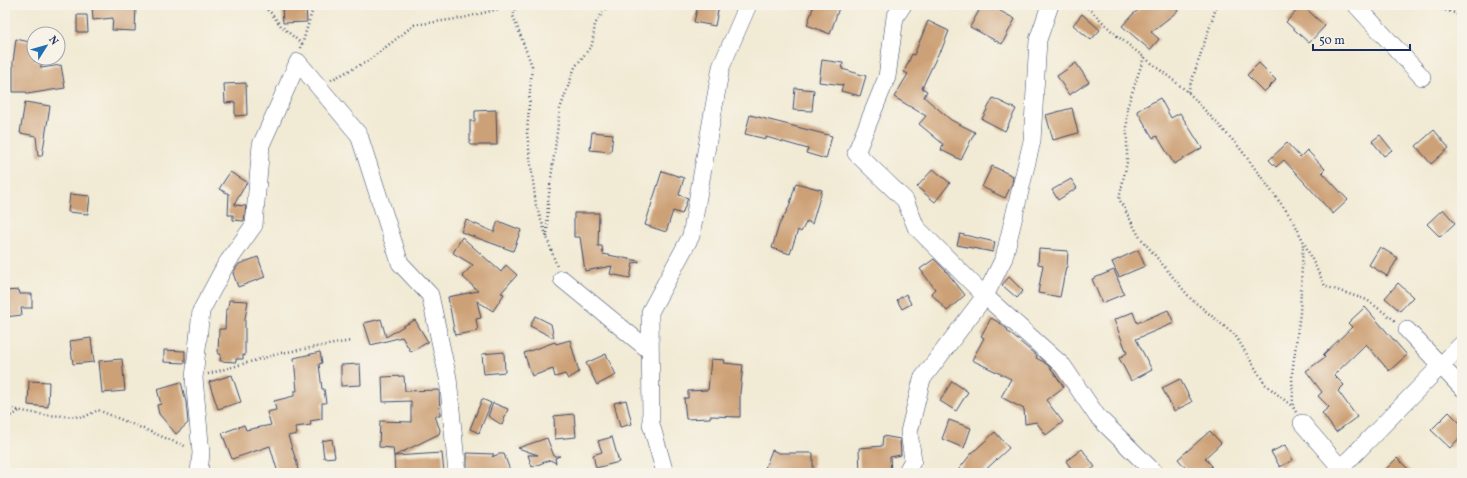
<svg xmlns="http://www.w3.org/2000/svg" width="1467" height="478" viewBox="0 0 1467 478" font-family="Vollkorn,serif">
<rect width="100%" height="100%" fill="#f7f3e8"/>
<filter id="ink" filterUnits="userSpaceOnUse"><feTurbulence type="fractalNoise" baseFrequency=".025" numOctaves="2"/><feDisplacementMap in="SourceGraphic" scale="8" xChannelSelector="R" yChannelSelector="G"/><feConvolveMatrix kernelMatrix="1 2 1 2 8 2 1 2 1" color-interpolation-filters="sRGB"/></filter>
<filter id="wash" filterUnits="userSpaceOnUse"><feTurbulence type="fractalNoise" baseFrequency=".012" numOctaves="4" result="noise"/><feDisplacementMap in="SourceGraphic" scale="16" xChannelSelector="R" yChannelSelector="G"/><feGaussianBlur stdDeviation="0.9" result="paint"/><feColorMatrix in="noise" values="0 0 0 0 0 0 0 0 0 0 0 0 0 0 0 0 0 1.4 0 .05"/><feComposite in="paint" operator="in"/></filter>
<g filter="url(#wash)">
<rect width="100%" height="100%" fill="#f1ead4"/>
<g id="blocks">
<path fill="#cda177" d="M92,5L136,6L135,31L112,30L113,18L93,20Z
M282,5H306L307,22L283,23Z
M698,5H719L715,26L694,22Z
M814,5H840L830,34L807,25Z
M982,5H989L1015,19L1002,44L970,27Z
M1145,5H1173L1178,11L1151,32L1159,39L1150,50L1122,26L1133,14Z
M1302,5L1325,26L1309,43L1286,22Z
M1082,14L1100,30L1091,40L1073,25Z
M77,15H87L88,32H77Z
M928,21L949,31L941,51L940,50L922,88L927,91L924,97L951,120L975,132L961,160L941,150L943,144L919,124L926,116L894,97L908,74L904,72L912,54L914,55Z
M16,39L34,43V61H41V68L61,65L65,88L27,94V92H13V62Z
M822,60L843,63L842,69L866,76L860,96L841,91L843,85L819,82Z
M1076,63L1089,82L1069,95L1057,76Z
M1259,63L1276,80L1264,92L1247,75Z
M246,83L247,115L235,116V102L225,103L224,84Z
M795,88L814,90L812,111L793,110Z
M993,98L1016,109L1005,131L982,119Z
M1160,98L1171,118L1180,113L1202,148L1174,164L1157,136L1153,138L1137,111Z
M25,102L50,106L42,156H38L36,136L20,133Z
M1072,108L1078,133L1053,140L1046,115Z
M496,110L497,145H470V121H475V111Z
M750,115L832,136L826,159L806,153L808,149L766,137V139L745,134Z
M1434,130L1449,148L1431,164L1416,146Z
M592,132L613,134L611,152L590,150Z
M1380,135L1392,150L1384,156L1372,141Z
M1287,143L1300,157L1307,150L1325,169L1322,172L1348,200L1333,214L1284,160L1276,167L1269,160Z
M992,166L1013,176L1012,184L1005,198L982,187Z
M933,169L950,183L935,202L917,187Z
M662,171L684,178L679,195L688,198L682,214L673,211L666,232L645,225Z
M230,172L247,182L234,205L246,206L244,221L233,220V215H228L229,194L219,189Z
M1071,179L1077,188L1058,200L1052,190Z
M796,183L822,190L812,224L807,221L801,232L798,230L790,254L772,248L779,225L789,207Z
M70,194L90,196L88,214L68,212Z
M1443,209L1455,223L1440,237L1427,224Z
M574,213H599L598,246H602L603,254L639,261V262L633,263L630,278L610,274L612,266L585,271L580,237H574Z
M466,220L494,232L498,221L521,230L513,251L461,232Z
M960,234L995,242L993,252L957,245Z
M462,237L501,272L506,265L517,275L501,293L504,294L493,311L477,301L481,318L476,319L478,331L455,335L448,297L478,291L462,276L473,265L453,253Z
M1380,247L1398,258L1387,276L1369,265Z
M1039,249L1068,251L1067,267H1066L1060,297L1038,293L1043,265L1038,264Z
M1138,250L1145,266L1119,277L1112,262Z
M258,257L265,277L238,287L233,273L234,271L239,264Z
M934,259L946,271L965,295L947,311L931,293L935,289L920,269Z
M1114,270L1124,294L1102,303L1092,279Z
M1009,277L1023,291L1017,298L1002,285Z
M1398,283L1413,297L1400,311L1385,298Z
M19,290L20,294H32V308H21L22,315L5,317V291Z
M906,294L911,304L902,309L897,300Z
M229,300L248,301L245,319V356L243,355V359H236V362L220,361L221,354H218L219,329H225L226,309H228Z
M1365,307L1407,355L1389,371L1366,344L1334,375L1344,385L1338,391L1357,417L1336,432L1322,413L1329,407L1318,396L1322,392L1306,371L1325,357L1323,355L1352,327L1348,323Z
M1168,310L1174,323L1136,339L1152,370L1131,381L1119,358L1127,353L1114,320L1133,312L1137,323Z
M535,316L551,324L554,338L530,326Z
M991,318L1000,323L1008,330L1007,331L1037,356L1036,358L1042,361L1049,366L1064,387L1046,400L1063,422L1046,435L1036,422L1025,424L1024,409L1001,397L1011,379L972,360L984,338L981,336Z
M381,319L386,337L407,324L415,320L428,342L411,352L402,337L371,345L364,323Z
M91,338L94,362L73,364L70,341Z
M570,340L579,372L568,379L565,374L555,377L553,369L532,376L524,353L555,342L556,344Z
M164,350L185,351V363L164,362Z
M320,352L322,363L319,364L322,389H324L326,403H322V419L310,421L311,425L295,427L297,434L288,436L297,463L298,473H278L270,446L232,459L222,433L244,425L246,430L271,425L267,412L276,410L274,401L294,396V391H297L294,358Z
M504,352L505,372L484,374L482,354Z
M606,354L616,375L597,385L586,363Z
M122,359L125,391L102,393L99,361Z
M711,359L725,360L724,363L743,365L740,393V417L710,416V418L686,419L684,398H688V391L708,390Z
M360,364L361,385L341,386V365Z
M232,375L241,402L218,409L209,382Z
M404,376L405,391L439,390L440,416H435L440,430L439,434L394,456L393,448L379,447L380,421L411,422V401L383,402L382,377Z
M1180,379L1192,402L1174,411L1162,388Z
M29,381L49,382L48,407L28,405Z
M952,381L968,392L956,411L940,401Z
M181,382L186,402L188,423L176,434L159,414L157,405L161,404L157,389Z
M482,399L491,403L479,433L470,429Z
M626,400L632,424L620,427L614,403Z
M493,403L508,409L502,425L488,416Z
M1449,412L1462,425V435L1450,448L1431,430Z
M574,414L576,437L555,439L554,416Z
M949,420L971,428L964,448L942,439Z
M1210,431L1221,443L1205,458L1212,466L1204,473H1190L1178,459Z
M995,432L1009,448L982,473H956L971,454Z
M883,436L900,439L901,455L890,457L891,473H860L859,448L882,446Z
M612,437L619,462L596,468L593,455L602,452L598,441Z
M547,438L554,456H560L555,458L556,463L550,460L532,467L528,455H538L518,448Z
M332,439L335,457L324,458L322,441Z
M1285,445L1293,460L1280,467L1271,452Z
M1082,449L1095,467L1086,473H1074L1066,461Z
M772,450L779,453H813V473H763Z
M442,453L444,473H395L394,456Z
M467,453L494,454L492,457L499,454H504L511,473H467Z
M1397,458L1412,473H1382Z"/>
</g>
</g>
<g filter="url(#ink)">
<use href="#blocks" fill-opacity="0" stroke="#3b4b70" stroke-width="1"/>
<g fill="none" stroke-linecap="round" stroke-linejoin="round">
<defs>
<path id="minor" d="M903,5L895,17L887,77L856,153L905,200L916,227L985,296L1063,366L1097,416L1155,473
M1356,5L1422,77
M562,279L650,351
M1407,330L1462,388
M1302,423L1345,473
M199,473L201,453L194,378L201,311L225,266L254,225L261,145L298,62L359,135L400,263L430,295L448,378L457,473
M665,473L651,424L650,312L691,236L721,67L748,5
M906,473L913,460L909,432L922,379L985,296L1004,258L1032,141L1038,40L1050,5
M1336,473L1462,344"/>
</defs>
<use href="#minor" stroke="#3b4b70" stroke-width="18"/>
<path stroke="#3b4b70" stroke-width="2.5" stroke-dasharray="1 3" stroke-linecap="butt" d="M261,5L271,13L281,26L302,44
M516,5L513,16L532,66L527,133L536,205L557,267
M1085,5L1116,35L1188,92L1239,147L1293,220L1325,286L1367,300L1397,322
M1426,5L1455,13L1462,19
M301,48L314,5
M1144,57L1127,108V162L1119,199L1139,236L1191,299L1235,335L1265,384L1293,407
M331,80L368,61L414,25L463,18L514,5
M1188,92L1217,5
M547,237L548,202L560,109L575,67L592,45L595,24L608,5
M208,374L281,353L351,341
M5,408L45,415L84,417L98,410L187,447
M1296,412L1293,407L1292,374L1300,313L1303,242
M5,421L19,411"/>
<use href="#minor" stroke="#fff" stroke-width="17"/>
</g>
</g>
<rect width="1467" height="478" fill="none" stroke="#f7f3e8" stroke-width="20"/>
<g transform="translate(46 46) rotate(53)"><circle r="19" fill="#f7f3e8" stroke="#9fa5b1"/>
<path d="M0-3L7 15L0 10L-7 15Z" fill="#1f6fb2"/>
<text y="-6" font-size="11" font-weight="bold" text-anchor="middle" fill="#1b2f5e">N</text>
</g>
<path d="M1313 44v6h97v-6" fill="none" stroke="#1b2f5e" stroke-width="2"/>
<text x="1319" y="44" font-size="12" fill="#1b2f5e" stroke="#f7f3e8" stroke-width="3" paint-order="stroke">50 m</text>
</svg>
